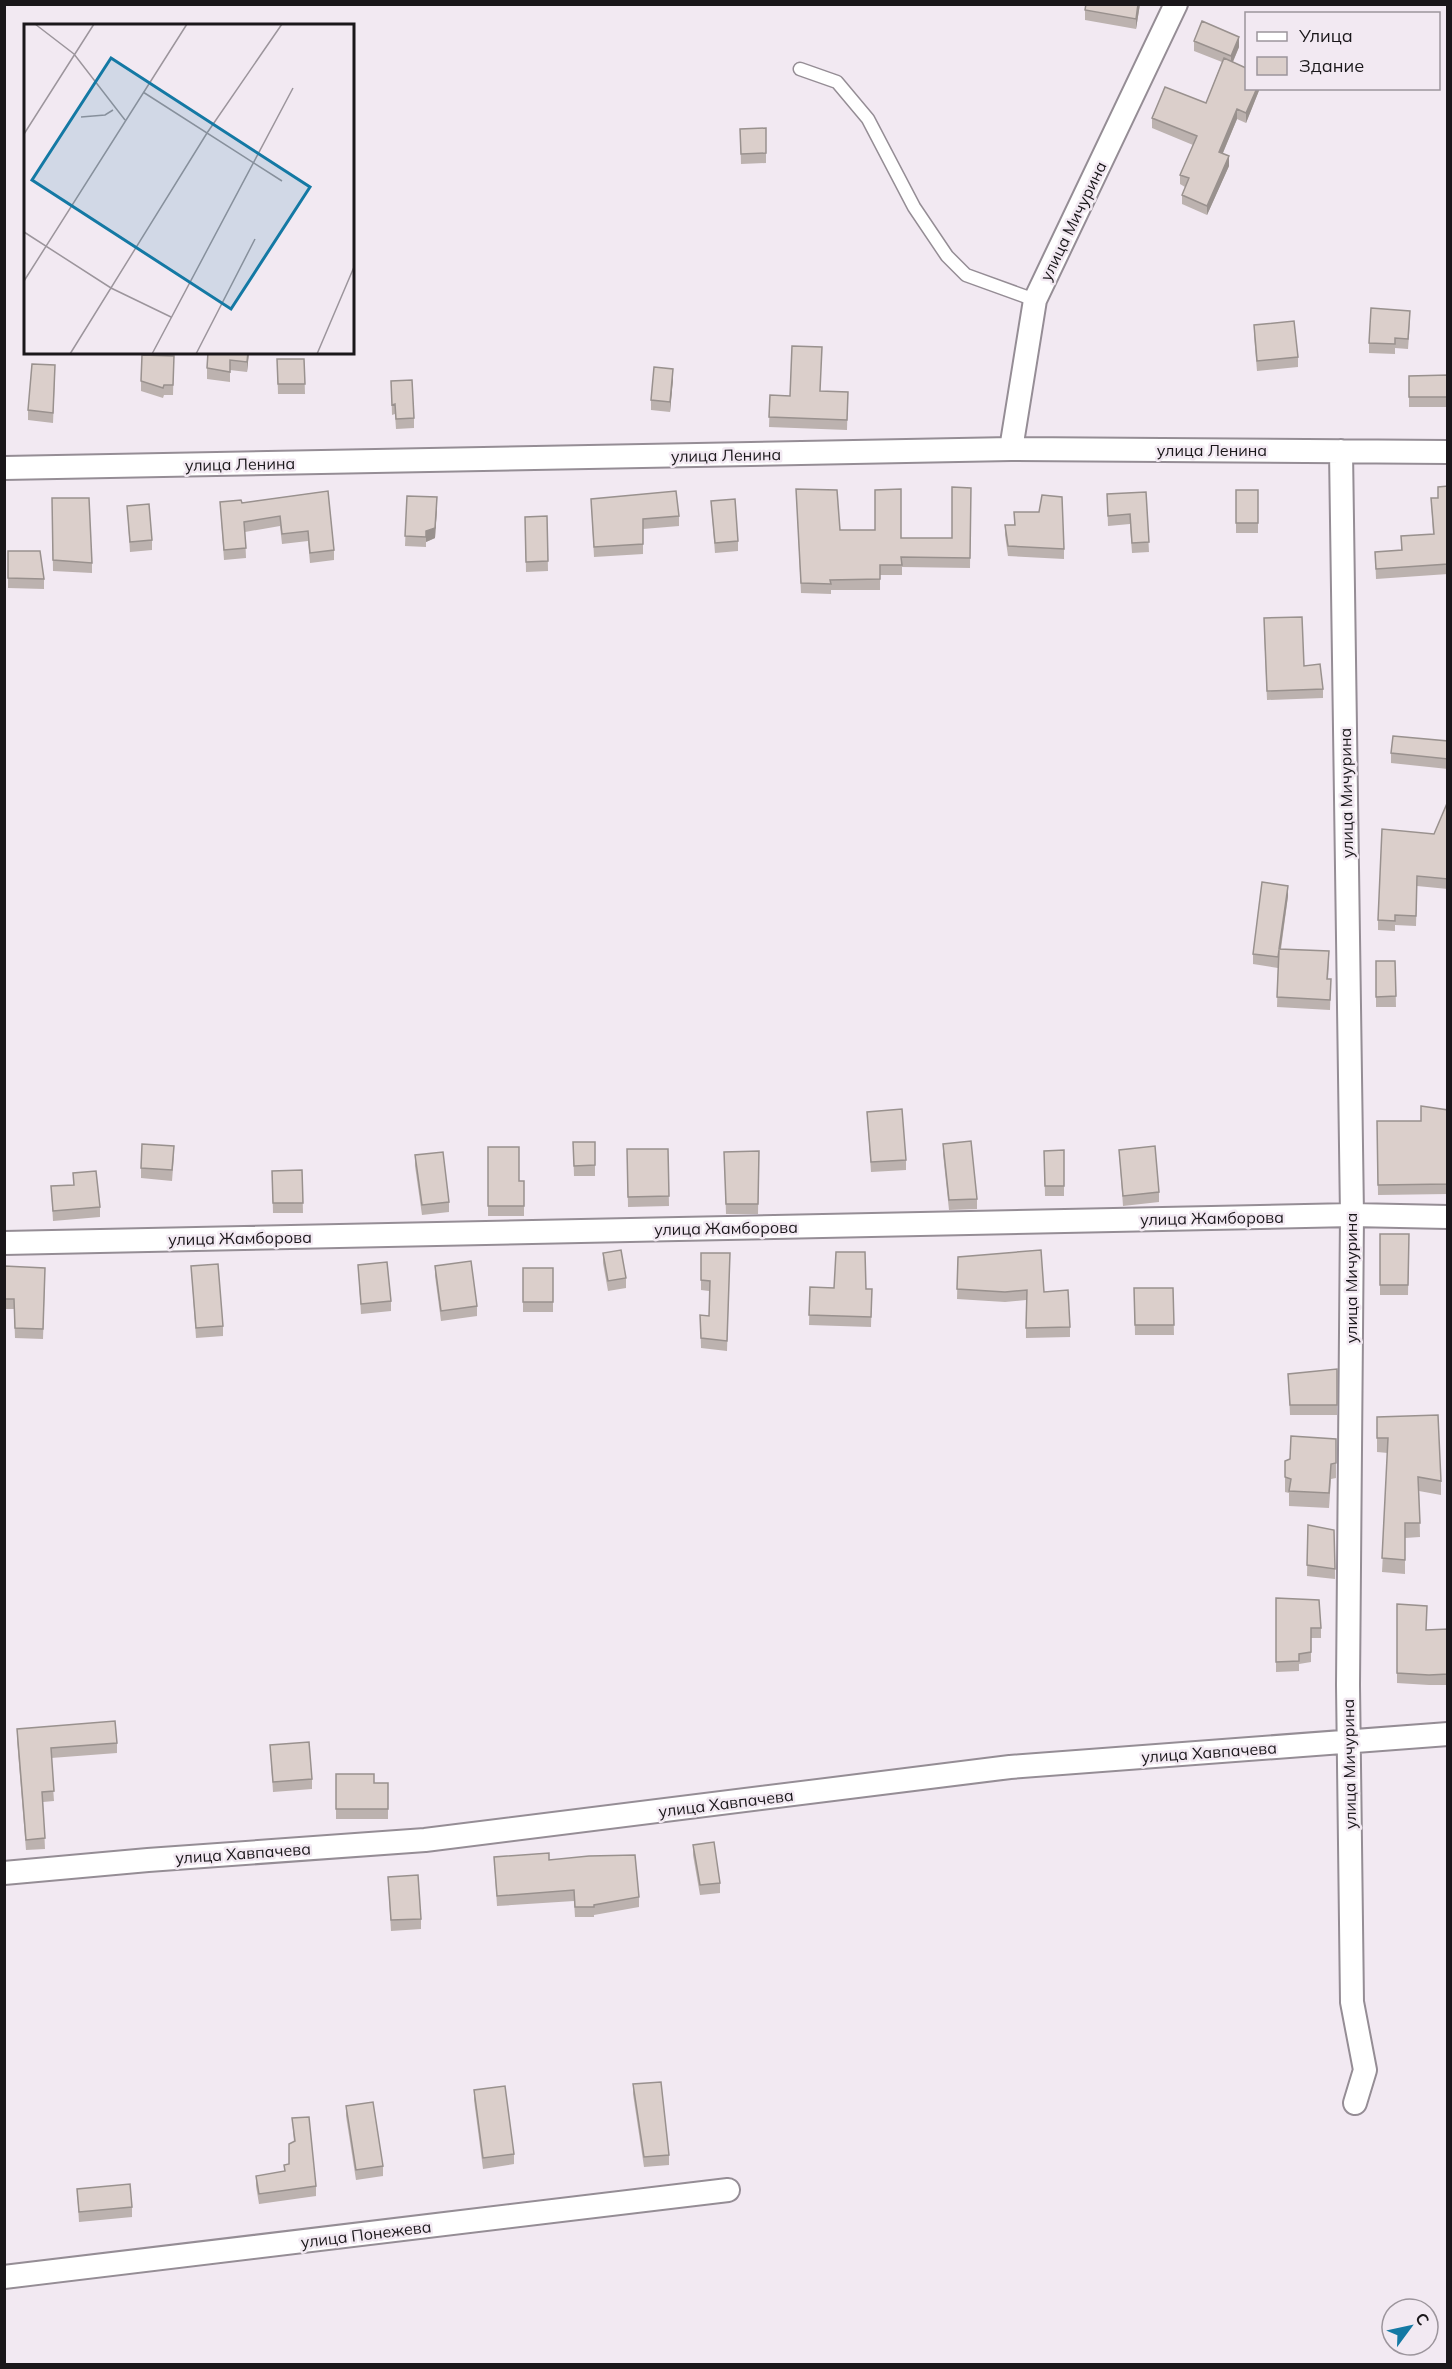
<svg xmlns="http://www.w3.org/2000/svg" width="1452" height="2369" viewBox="0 0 1452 2369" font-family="Mulish,sans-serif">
<rect width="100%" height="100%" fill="#f2e9f2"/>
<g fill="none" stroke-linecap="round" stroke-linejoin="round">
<defs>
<path id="service" d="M800,69L837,82L868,119L914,207L947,256L966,275L1035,300"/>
<path id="minor" d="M1011,449L1035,300L1176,4
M1341,451L1352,1215L1348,1685L1352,2002L1365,2070L1355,2103
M4,468L1011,449L1448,452
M4,1243L1352,1215L1448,1217
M4,1873L148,1860L425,1840L1010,1767L1448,1734
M4,2277L728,2190"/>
</defs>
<use href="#service" stroke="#958d95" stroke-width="15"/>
<use href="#minor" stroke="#958d95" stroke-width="26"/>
<use href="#service" stroke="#fff" stroke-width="12"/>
<use href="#minor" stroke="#fff" stroke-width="22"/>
</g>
<path fill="#bcb2af" d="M1140,4L1136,29L1085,20V10Z
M1194,41L1239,47L1233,62L1246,88H1260L1246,123L1237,119L1223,153L1229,166L1207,215L1182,204V195L1185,187L1180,184V175L1193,145L1152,128V118L1206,103L1222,62L1194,51Z
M766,128V163L741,164L740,129Z
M1410,321L1408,349L1395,348V354L1369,353V343Z
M1254,325L1298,357V367L1257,371L1254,335Z
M249,352L247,372L230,370V382L207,379V368Z
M174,356L173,395H164L163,398L141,391V381Z
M277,359H304L305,394H278Z
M55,375L53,423L28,420V410Z
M1448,375V407H1409V376Z
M673,379L670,412L651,410V400Z
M391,381L414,418V428L396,429L395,414L392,415Z
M820,391L848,392L847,430L769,427L770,395L790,396Z
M1448,486V574L1376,579L1375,552L1401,550V536L1433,534L1431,498H1438V487Z
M971,488L970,568L902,567V575H880V590H831V594L801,593L796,489L840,530L901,538H952Z
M1236,490H1258V533H1236Z
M328,491L334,550V560L310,563L308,541L282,544L280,526L245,532L246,558L224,560L220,502L242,503Z
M1146,492L1149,552L1132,553L1130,524L1108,526L1107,494Z
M407,496L437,507L435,538L426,542V547L405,546Z
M52,498L92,563V573L53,571Z
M591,499L679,516V526L643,529V554L594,557Z
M711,501L738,541V551L715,553Z
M127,506L152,540V550L130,552Z
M1014,512L1064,549V559L1008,556L1005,535V525H1014Z
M547,516L548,571L526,572L525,517Z
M8,551L44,579V589L8,588Z
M1264,628L1304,666L1323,689V698L1267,700Z
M1448,741V769L1391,763V753Z
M1448,801V889L1417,886L1416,926L1395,925V931L1378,930V920L1434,834Z
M1288,896L1281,949L1329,961L1328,979H1331L1330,1010L1277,1007L1278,968L1253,964V954Z
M1376,961H1395L1396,1007H1376Z
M1448,1110V1194L1378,1195L1377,1121H1421Z
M867,1112L906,1160V1170L871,1172Z
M573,1142H595V1176H574Z
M943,1144L977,1199V1209L949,1210L943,1154Z
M488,1147L519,1181H524V1216H488Z
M627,1149H668L669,1206L628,1207Z
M1064,1150V1196H1045L1044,1151Z
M1119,1150L1159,1192V1202L1123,1206Z
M759,1151L758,1214H726L724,1152Z
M415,1155L449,1202V1212L422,1215L415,1166Z
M174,1156L172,1181L141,1178V1168Z
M302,1170L303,1213H273L272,1171Z
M73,1173L100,1207V1217L53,1221L51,1186L74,1185Z
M1380,1234H1409L1408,1295H1380Z
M603,1253L626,1278V1288L608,1291L603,1263Z
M701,1253H730L727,1351L701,1348L700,1315L709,1316V1291L701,1290Z
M958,1257L1044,1292L1070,1327V1337L1026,1338V1300L1005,1302L957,1299Z
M358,1265L391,1301V1311L361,1314Z
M4,1266L45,1278L43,1339L15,1338L14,1309H4Z
M191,1266L223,1326V1336L196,1338Z
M435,1266L477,1306V1316L441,1321L435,1276Z
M523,1268H553V1312H523Z
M810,1287L872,1289L871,1327L809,1325Z
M1134,1288H1173L1174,1335H1135Z
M1337,1369V1415H1290L1288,1374Z
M1377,1417L1441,1481V1495L1419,1491L1420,1537L1405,1538V1574L1382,1572L1388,1453L1377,1452Z
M1336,1439V1478L1331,1479L1329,1508L1289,1506V1493L1285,1492V1461Z
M1308,1525L1335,1569V1579L1307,1576Z
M1276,1598L1321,1628V1638H1311V1662L1299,1664V1671L1276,1672Z
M1397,1604L1426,1630L1448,1629V1685H1429L1397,1683Z
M17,1729L117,1743V1753L51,1758L54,1801L43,1802L45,1849L26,1850L17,1740Z
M270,1745L312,1779V1789L273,1792Z
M336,1774L374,1783H388V1819H336Z
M693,1845L720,1883V1893L700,1895L693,1855Z
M494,1857L549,1860L639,1897V1907L594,1915V1917H575L574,1901L497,1906Z
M388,1877L421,1919V1929L391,1931Z
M633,2084L669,2155V2165L644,2167L633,2094Z
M474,2090L514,2154V2164L483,2169L474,2100Z
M346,2106L383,2166V2176L356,2180L346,2116Z
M292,2118L316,2186V2196L259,2204L256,2186V2176L285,2171L289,2164L294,2142Z
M77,2189L132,2207V2217L79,2222Z"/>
<path fill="#99918e" d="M1138,4H1140L1136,29V19Z
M1239,37V47L1231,66V56Z
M1257,88H1260L1246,123V113Z
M1237,109V119L1219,162V152Z
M1229,156V166L1207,215V206Z
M248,352H249L247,372V362Z
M673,369V379L670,412V402Z
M437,507L435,538L426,542V531Z
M1288,886V896L1279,959V949Z"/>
<path fill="#dbcfcb" stroke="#99918e" stroke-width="1.5" d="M1086,4H1138L1136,19L1085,10Z
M1202,21L1239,37L1231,56L1194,41Z
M1224,58L1246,68V88H1257L1246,113L1237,109L1219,152L1229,156L1207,206L1182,195L1189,178L1180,175L1197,136L1152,118L1165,87L1206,103Z
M766,128V153L741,154L740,129Z
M1371,308L1410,311L1408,339L1395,338V344L1369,343Z
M1294,321L1298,357L1257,361L1254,325Z
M792,346L822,347L820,391L848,392L847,420L769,417L770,395L790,396Z
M208,352H248L247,362L230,360V372L207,368Z
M142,355L174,356L173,385H164L163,388L141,381Z
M277,359H304L305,384H278Z
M32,364L55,365L53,413L28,410Z
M654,367L673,369L670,402L651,400Z
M1448,375V397H1409V376Z
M412,380L414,418L396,419L395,404L392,405L391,381Z
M1448,486V564L1376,569L1375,552L1402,550L1401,536L1434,534L1431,498H1438V487Z
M952,487L971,488L970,558L901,557L902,565H880V579L830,580L831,584L801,583L796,489L837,490L840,530H875V490L901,489V538H952Z
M1236,490H1258V523H1236Z
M328,491L334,550L310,553L308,531L282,534L280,516L244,522L246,548L224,550L220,502L241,500L242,503Z
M676,491L679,516L643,519V544L594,547L591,499Z
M1146,492L1149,542L1132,543L1130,514L1108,516L1107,494Z
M1042,495L1062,497L1064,549L1008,546L1005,525H1015L1014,512H1039Z
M407,496L437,497L435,528L426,531V537L405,536Z
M52,498H89L92,563L53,560Z
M735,499L738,541L715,543L711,501Z
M149,504L152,540L130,542L127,506Z
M547,516L548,561L526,562L525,517Z
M8,551H40L44,579L8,578Z
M1302,617L1304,666L1320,664L1323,689L1267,691L1264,618Z
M1393,736L1448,741V759L1391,753Z
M1448,801V879L1417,876L1416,916L1395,915V921L1378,920L1382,829L1434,834Z
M1262,882L1288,886L1279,949L1329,951L1327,979H1331L1330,1000L1277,997L1279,950L1278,957L1253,954Z
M1376,961H1395L1396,996L1376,997Z
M1421,1106L1448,1110V1184L1378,1185L1377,1121H1421Z
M902,1109L906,1160L871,1162L867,1112Z
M971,1141L977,1199L949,1200L943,1144Z
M573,1142H595V1165L574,1166Z
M142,1144L174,1146L172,1170L141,1168Z
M1155,1146L1159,1192L1123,1196L1119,1150Z
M488,1147H519V1181H524V1206H488Z
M627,1149H668L669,1196L628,1197Z
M1064,1150V1186H1045L1044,1151Z
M759,1151L758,1204H726L724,1152Z
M443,1152L449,1202L422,1205L415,1155Z
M302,1170L303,1203H273L272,1171Z
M96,1171L100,1207L53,1211L51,1186L74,1185L73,1173Z
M1380,1234H1409L1408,1285H1380Z
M621,1250L626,1278L608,1281L603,1253Z
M1041,1250L1044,1292L1068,1290L1070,1327L1026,1328L1027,1290L1005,1292L957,1289L958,1257Z
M836,1252H865L866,1289H872L871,1317L809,1315L810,1287L834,1288Z
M701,1253H730L727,1341L701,1338L700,1315L709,1316L710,1281L701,1280Z
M471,1261L477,1306L441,1311L435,1266Z
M387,1262L391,1301L361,1304L358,1265Z
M218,1264L223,1326L196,1328L191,1266Z
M4,1266L45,1268L43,1329L15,1328L14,1299H4Z
M523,1268H553V1302H523Z
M1134,1288H1173L1174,1325H1135Z
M1337,1369V1405H1290L1288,1374Z
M1438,1415L1441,1481L1418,1477L1420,1523H1405V1560L1382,1558L1388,1438H1377V1417Z
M1291,1436L1336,1439V1463L1331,1464L1329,1493L1289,1491L1291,1479L1285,1477V1461L1290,1459Z
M1308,1525L1334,1530L1335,1569L1307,1565Z
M1276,1598L1319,1600L1321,1628H1311V1652L1299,1654V1661L1276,1662Z
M1397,1604L1427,1606L1426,1630L1448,1629V1674L1429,1675L1397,1673Z
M115,1721L117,1743L51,1748L54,1791L42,1792L45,1838L26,1840L17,1729Z
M309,1742L312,1779L273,1782L270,1745Z
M336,1774H374V1783H388V1809H336Z
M714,1842L720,1883L700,1885L693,1845Z
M549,1853V1860L589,1856L635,1855L639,1897L594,1905V1907H575L574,1890L497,1896L494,1857Z
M418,1875L421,1919L391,1920L388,1877Z
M661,2082L669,2155L644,2157L633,2084Z
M505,2086L514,2154L483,2158L474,2090Z
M373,2102L383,2166L356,2170L346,2106Z
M309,2117L316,2186L259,2194L256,2176L285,2171L284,2165L289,2164V2144L295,2141L292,2118Z
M130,2184L132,2207L79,2212L77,2189Z"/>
<g text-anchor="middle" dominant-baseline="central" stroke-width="5" stroke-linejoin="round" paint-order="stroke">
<g font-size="16" fill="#1a171a" stroke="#f2e9f2">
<text transform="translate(1073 221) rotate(-64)">улица Мичурина</text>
<text x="1212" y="450">улица Ленина</text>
<text transform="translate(726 455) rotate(-1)">улица Ленина</text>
<text transform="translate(240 464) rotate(-1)">улица Ленина</text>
<text transform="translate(1346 793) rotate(-91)">улица Мичурина</text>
<text transform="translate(1212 1218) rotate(-1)">улица Жамборова</text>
<text transform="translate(726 1228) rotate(-1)">улица Жамборова</text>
<text transform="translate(240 1238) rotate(-1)">улица Жамборова</text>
<text transform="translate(1351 1278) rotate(-90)">улица Мичурина</text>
<text transform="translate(1209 1752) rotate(-4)">улица Хавпачева</text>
<text transform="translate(1349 1764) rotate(-91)">улица Мичурина</text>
<text transform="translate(726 1803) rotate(-7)">улица Хавпачева</text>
<text transform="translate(243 1853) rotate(-4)">улица Хавпачева</text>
<text transform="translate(366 2234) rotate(-7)">улица Понежева</text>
</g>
</g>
<g transform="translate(24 24)">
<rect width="330" height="330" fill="#f2e9f2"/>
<path fill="none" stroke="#9c959c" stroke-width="1.5" d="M11,0L50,30L101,96M119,68L258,157M57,93L81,91L89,86M0,110L70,0M0,208L87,264L147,293M0,257L163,0M46,330L183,109L258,0M128,330L269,64M172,330L231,215M293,330L330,243"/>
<path fill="#1479a4" fill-opacity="0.15" stroke="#1479a4" stroke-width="3" d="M87,34L286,163L207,285L8,156Z"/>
<rect width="330" height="330" fill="none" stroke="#1a171a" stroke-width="3"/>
</g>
<rect width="1452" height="2369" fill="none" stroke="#1a171a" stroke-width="12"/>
<rect x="1245" y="12" width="195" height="78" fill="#f2e9f2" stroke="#9c959c" stroke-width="1.5"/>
<rect x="1257" y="32" width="30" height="9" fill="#ffffff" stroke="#9c959c" stroke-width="1.5"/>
<text x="1299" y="42" font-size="18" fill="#1a171a">Улица</text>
<rect x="1257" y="57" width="30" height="18" fill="#dbcfcb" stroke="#9c959c" stroke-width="1.5"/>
<text x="1299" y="72" font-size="18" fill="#1a171a">Здание</text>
<g transform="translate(1410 2327) rotate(57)"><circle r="28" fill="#f2e9f2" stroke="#9c959c" stroke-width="1.5"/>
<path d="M0-4.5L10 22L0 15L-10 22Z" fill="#1479a4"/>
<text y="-9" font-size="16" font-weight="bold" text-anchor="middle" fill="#1a171a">С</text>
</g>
</svg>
